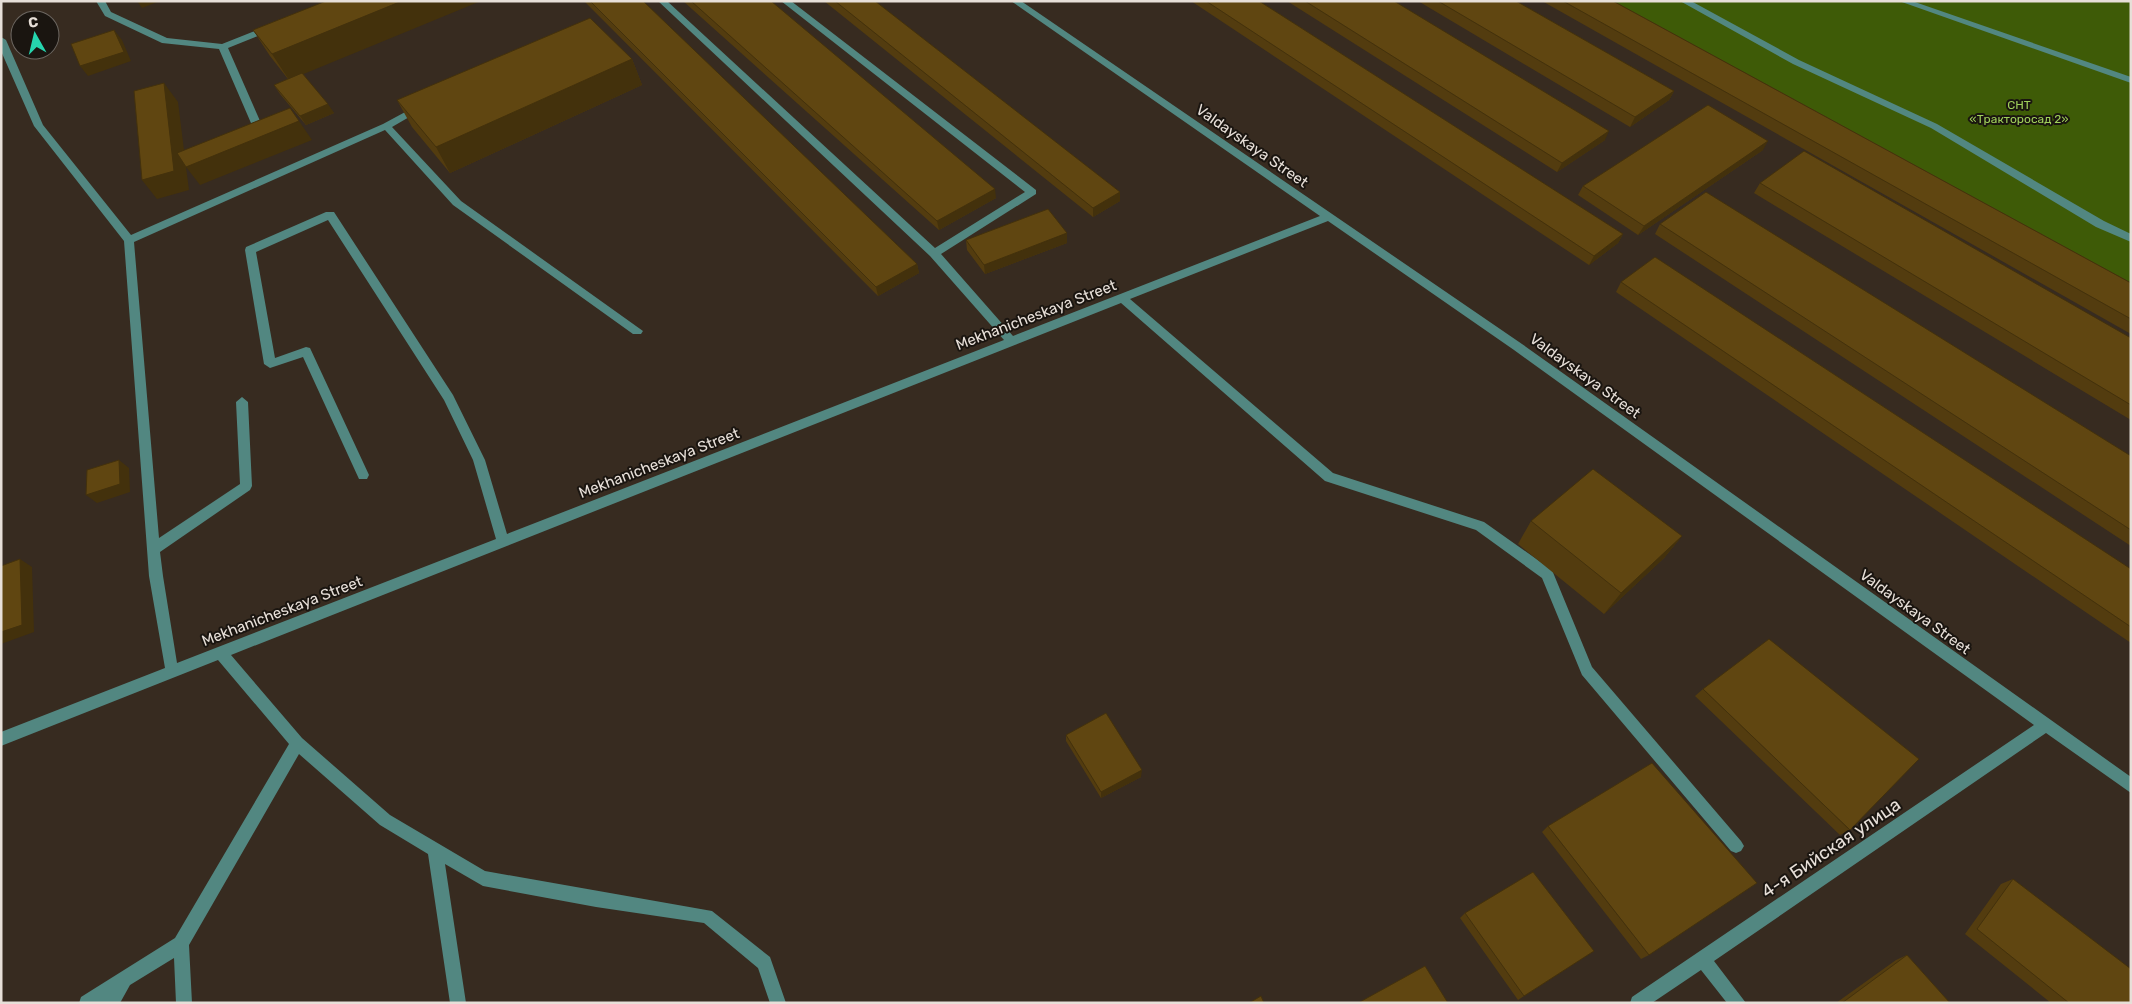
<svg xmlns="http://www.w3.org/2000/svg" width="2132" height="1004" viewBox="0 0 2132 1004" font-family="Rubik,sans-serif">
<rect width="100%" height="100%" fill="#372b20"/>
<path fill="#3e5b07" d="M1591,1H2131V299Z"/>
<g fill="none" stroke-linecap="round" stroke-linejoin="round">
<path fill="#528781" fill-rule="evenodd" d="M96,1H105L111,12L167,38L222,44L267,26H273V30L228,48L264,130L262,132H256L254,130L219,49L162,43L105,16Z
M658,1H667L935,248L1025,192L781,1H791L1036,190V194L941,254L1013,336L1320,216L1011,1H1021L1522,344L2131,777V793L2046,733L1714,961L1746,1003H1727L1701,970L1652,1003H1630L1632,997L2034,725L1514,350L1328,221L1130,299L1333,473L1484,522L1552,570L1592,667L1741,841L1744,846L1741,851L1736,853L1731,851L1582,675L1542,578L1476,530L1325,481L1121,303L231,655L302,738L390,815L485,871L712,911L770,957L786,1003H770L758,968L704,923L596,907L483,886L445,864L466,1003H450L428,854L380,825L299,754L189,945L192,1003H176L174,958L130,985L120,1003H79L81,997L175,938L289,744L218,660L1,746V732L165,668L149,576L124,241L34,126L1,51V37L6,40L43,125L131,235L383,124L420,104L425,107L423,109L392,127L461,201L643,331L641,334H633L453,205L385,130L134,242L159,538L240,484L236,402L242,397L248,402L252,486L250,490L160,552L163,576L177,663L496,539L473,460L444,400L328,220L256,252L275,358L306,347L310,348L369,475L367,479H359L303,357L270,368L264,364L245,250L246,247L326,212H334L453,395L485,460L507,534L1004,340L930,256Z
M1680,1H1691L1799,60L1937,124L2104,221L2131,234V242L2096,227L1931,128L1793,64Z
M1899,1H1912L2131,77V83Z"/>
</g>
<path fill="#533c0f" d="M584,1H643L917,264L919,273L878,296Z
M683,1H771L996,198L939,230Z
M824,1H875L1120,192V201L1093,217Z
M1191,1H1259L1623,234L1618,243L1589,265Z
M1287,1H1394L1605,140L1557,172Z
M1418,1H1516L1674,91L1669,100L1630,127Z
M1542,1H1613L2131,283V334Z
M253,30L303,74L334,113L306,125L280,94L274,85L288,79L270,56Z
M632,59L642,85L450,173L412,127L397,100Z
M1763,150L1638,235L1578,195L1583,186Z
M1760,183L2131,338V420L1754,193Z
M1660,224L2131,456V546L1655,234Z
M966,240L1067,243L985,274L967,250Z
M1621,282L2131,569V643L1616,292Z
M1531,521L1682,536L1664,558L1604,614L1518,544Z
M1703,689L1850,830L1840,835L1695,696Z
M1066,735L1141,777L1101,798L1066,741Z
M1548,826L1649,955L1641,959L1542,832Z
M2013,879L2131,1003H2051L1965,934L2001,884Z
M1465,913L1594,951L1518,1000L1460,918Z
M1907,955L1950,1003H1836L1896,960Z"/>
<path fill="#43310c" d="M137,1H160L142,8Z
M402,1H481L289,80L272,54Z
M114,30L122,40L131,61L88,76L80,66Z
M632,59L642,85L450,173L436,147Z
M164,83L178,102L186,166L299,121L312,140L200,185L186,167L189,190L157,199L142,180Z
M1674,91L1669,100L1630,127L1635,117Z
M328,104L334,113L306,125L300,116Z
M1609,131L1605,140L1557,172L1562,163Z
M1768,141L1763,150L1638,235L1644,226Z
M995,189L996,198L939,230L937,221Z
M1120,192V201L1093,217V208Z
M1067,233V243L985,274L984,265Z
M1623,234L1618,243L1589,265L1594,256Z
M917,264L919,273L878,296L876,287Z
M119,460L129,468L130,492L97,503L86,495Z
M1682,536L1664,558L1604,614L1621,593Z
M20,559L32,567L34,632L1,644V632Z
M1142,770L1141,777L1101,798V792Z"/>
<path fill="#604611" stroke="#43310c" d="M326,1H402L272,54L253,30Z
M590,1H643L917,264L876,287Z
M691,1H771L995,189L937,221Z
M835,1H875L1120,192L1093,208Z
M1206,1H1259L1623,234L1594,256Z
M1305,1H1394L1609,131L1562,163Z
M1438,1H1516L1674,91L1635,117Z
M1563,1H1613L2131,283V319Z
M590,18L632,59L436,147L397,100Z
M114,30L124,52L80,66L71,44Z
M302,73L328,104L300,116L274,85Z
M164,83L174,171L142,180L134,91Z
M1708,105L1768,141L1644,226L1583,186Z
M290,108L299,121L186,167L177,153Z
M1804,151L2131,338V405L1760,183Z
M1706,192L2131,456V530L1660,224Z
M1048,209L1067,233L984,265L966,240Z
M1655,257L2131,569V627L1621,282Z
M119,460L120,484L86,495L87,470Z
M1593,469L1682,536L1621,593L1531,521Z
M20,559L22,625L1,632V566Z
M1769,639L1919,759L1850,830L1703,689Z
M1106,713L1142,770L1101,792L1066,735Z
M1652,763L1757,883L1649,955L1548,826Z
M1533,872L1594,951L1524,996L1465,913Z
M2013,879L2131,969V1003H2069L1977,929Z
M1907,955L1950,1003H1842Z
M1425,966L1448,1003H1358Z
M1261,996L1264,1003H1249Z"/>
<g text-anchor="middle" dominant-baseline="central" stroke-width="4" stroke-linejoin="round" paint-order="stroke">
<g font-size="12" fill="#a0d05b" stroke="#1a1510">
<text x="2019" y="105">СНТ<tspan x="2019" dy="14">«Тракторосад 2»</tspan></text>
</g>
<g font-size="15" fill="#e7dfd8" stroke="#1a1510">
<text transform="translate(1252 146) rotate(35)">Valdayskaya Street</text>
<text transform="translate(1036 315) rotate(-21)">Mekhanicheskaya Street</text>
<text transform="translate(1585 376) rotate(36)">Valdayskaya Street</text>
<text transform="translate(659 463) rotate(-21)">Mekhanicheskaya Street</text>
<text transform="translate(282 611) rotate(-21)">Mekhanicheskaya Street</text>
<text transform="translate(1915 612) rotate(36)">Valdayskaya Street</text>
</g>
<g font-size="18" fill="#e7dfd8" stroke="#1a1510">
<text transform="translate(1831 848) rotate(-34)">4-я Бийская улица</text>
</g>
</g>
<rect width="2132" height="1004" fill="none" stroke="#e7dfd8" stroke-width="5"/>
<g transform="translate(35 35) rotate(352)"><circle r="24" fill="#1a1510" stroke="#6c6660"/>
<path d="M0-4L9 19L0 12L-9 19Z" fill="#26d5ae"/>
<text y="-8" font-size="14" font-weight="bold" text-anchor="middle" fill="#e7dfd8">С</text>
</g>
</svg>
